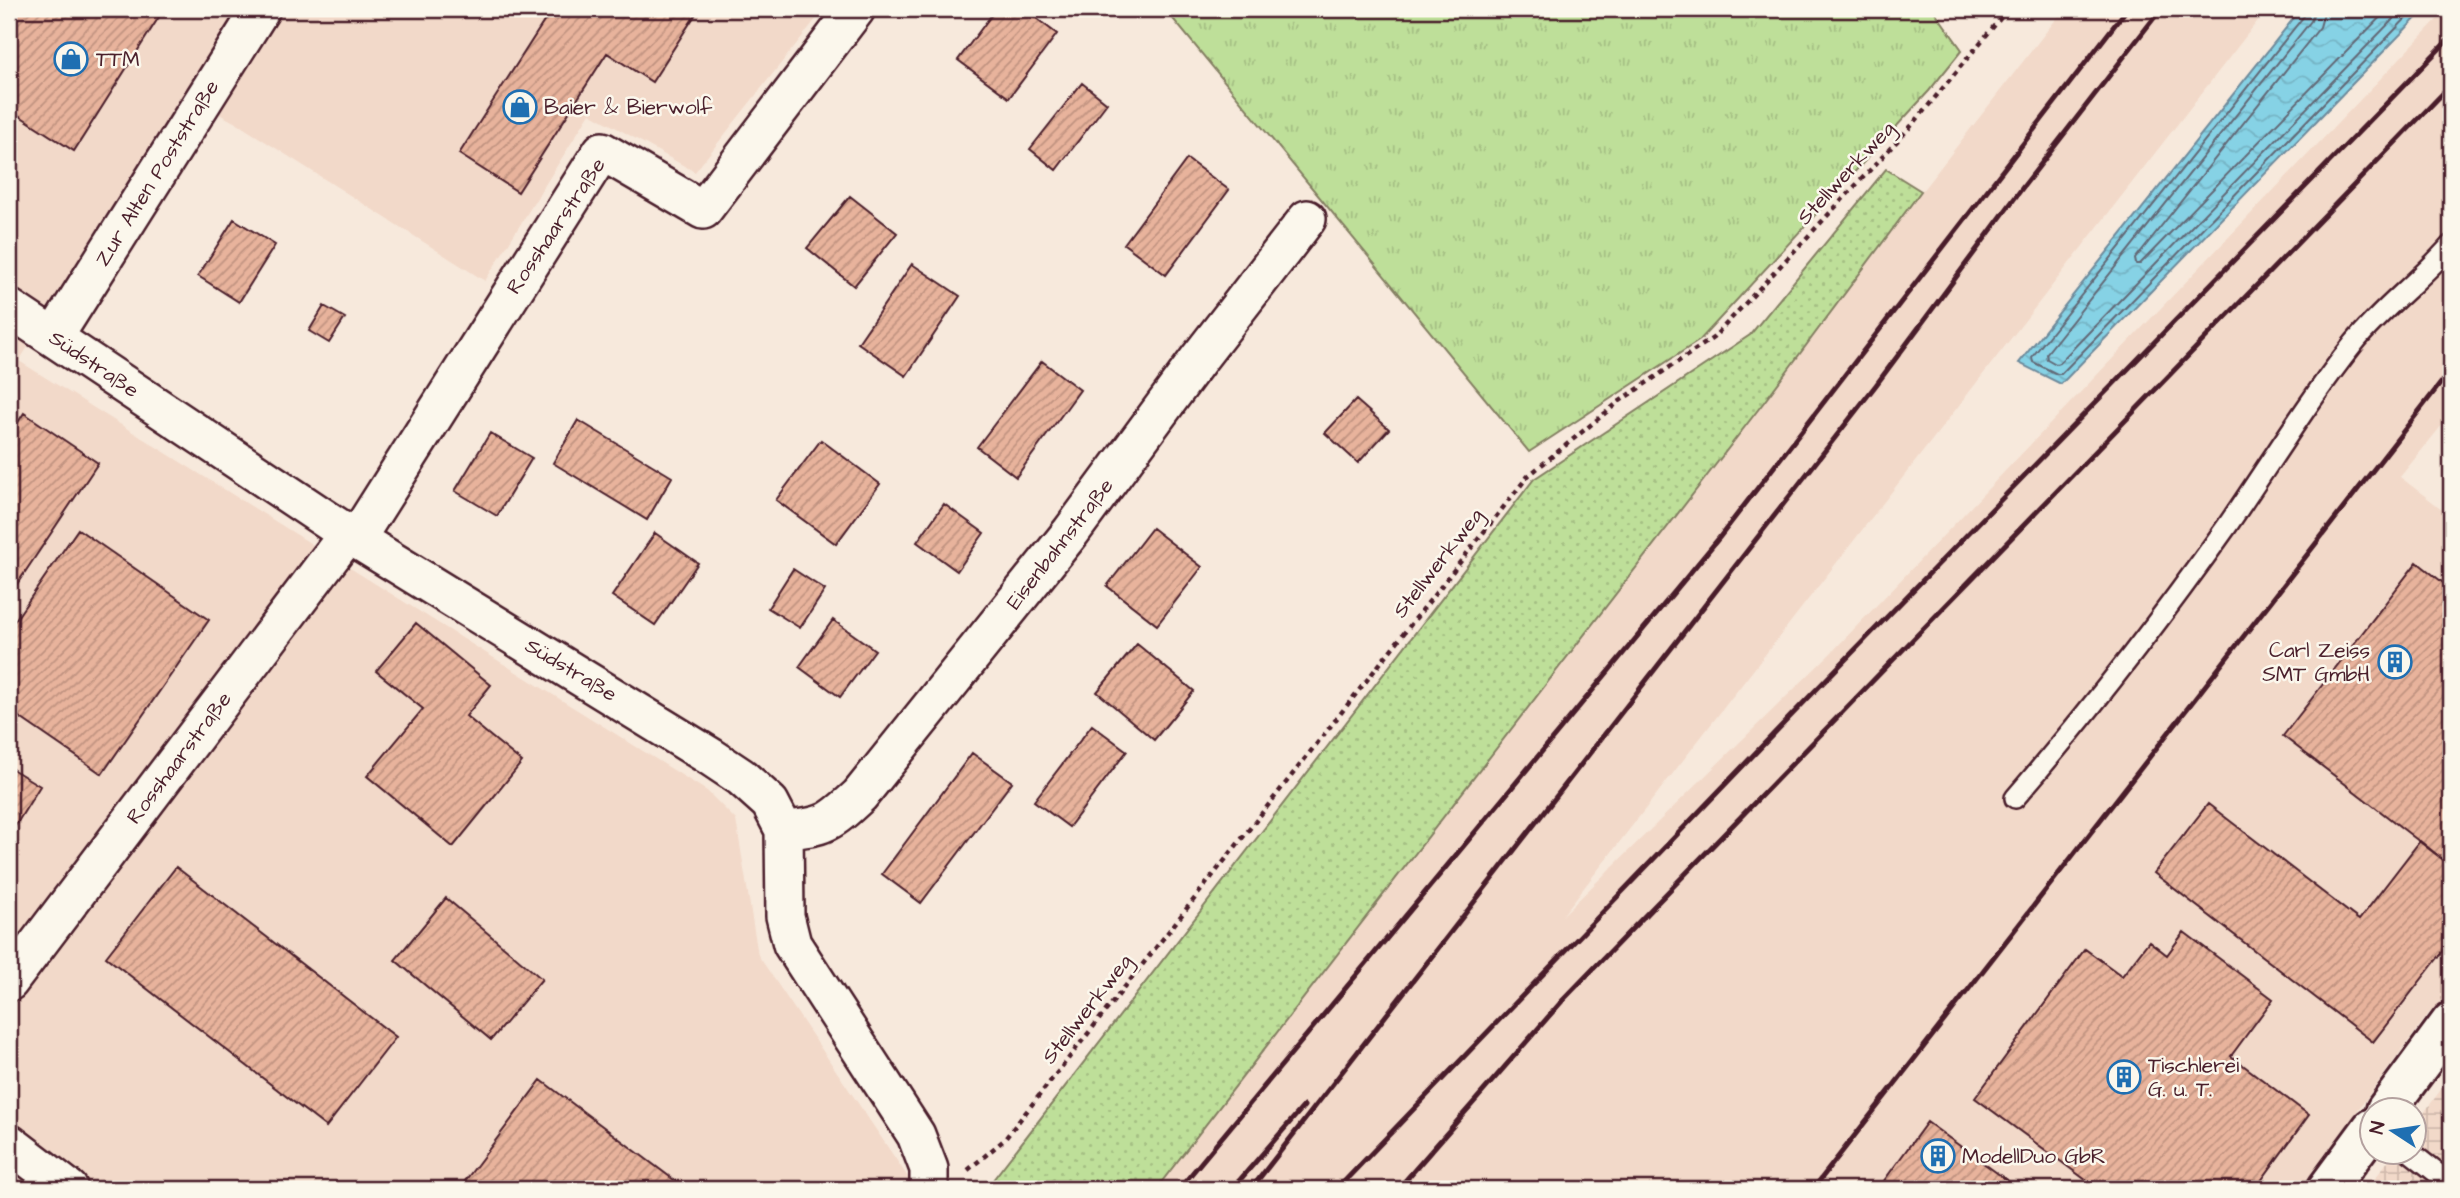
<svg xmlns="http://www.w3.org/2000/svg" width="2460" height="1198" viewBox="0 0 2460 1198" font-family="'Architects Daughter',sans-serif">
<defs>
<pattern id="industrial-grid" width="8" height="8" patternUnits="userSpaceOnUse" patternTransform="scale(1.75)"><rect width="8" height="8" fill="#f2d9c9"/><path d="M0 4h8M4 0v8" fill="none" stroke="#d1baad"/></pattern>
<pattern id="grass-tufts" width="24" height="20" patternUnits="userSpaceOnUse" patternTransform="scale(1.75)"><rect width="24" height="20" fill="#bedf99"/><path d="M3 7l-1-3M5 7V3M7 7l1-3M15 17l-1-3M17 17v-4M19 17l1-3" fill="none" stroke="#a5bf84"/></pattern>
<pattern id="park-dots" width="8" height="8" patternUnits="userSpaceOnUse" patternTransform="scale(1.75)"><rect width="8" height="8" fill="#bedf99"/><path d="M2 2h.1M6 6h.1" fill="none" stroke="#a5bf84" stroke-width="1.8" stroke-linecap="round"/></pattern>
<pattern id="water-waves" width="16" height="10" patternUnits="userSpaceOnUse" patternTransform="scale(1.75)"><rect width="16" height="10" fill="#86d2e5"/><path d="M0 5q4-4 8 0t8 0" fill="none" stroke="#75b4c5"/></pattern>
<pattern id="building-hatch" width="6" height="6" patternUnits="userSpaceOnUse" patternTransform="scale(1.75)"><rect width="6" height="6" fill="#e8b39c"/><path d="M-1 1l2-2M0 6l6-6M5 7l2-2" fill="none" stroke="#be917f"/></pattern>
</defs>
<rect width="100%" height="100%" fill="#f7e9dc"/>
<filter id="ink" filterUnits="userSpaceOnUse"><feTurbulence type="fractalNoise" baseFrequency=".0143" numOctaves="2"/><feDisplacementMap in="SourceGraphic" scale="14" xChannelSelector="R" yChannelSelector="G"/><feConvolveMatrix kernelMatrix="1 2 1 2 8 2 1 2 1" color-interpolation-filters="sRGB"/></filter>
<g filter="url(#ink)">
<path fill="#f2d9c9" d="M9,9H824L695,172L590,113L485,281L236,123L187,97L19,361L707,791L736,820L758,955L916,1189H9Z
M2064,9H2267L1562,916L1832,652L2447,9H2451V414L2400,477L2451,516V993L2429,1013L2300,1189H1156L1764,402L1922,191Z"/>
<path fill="url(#industrial-grid)" d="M2451,1076V1189H2367L2394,1153L2414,1152L2415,1125Z"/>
<path fill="url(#grass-tufts)" stroke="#847f62" stroke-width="2" d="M1165,9H1933L1962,50L1929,91L1700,340L1529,452Z"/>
<path fill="url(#park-dots)" stroke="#847f62" stroke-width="2" d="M1886,169L1921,191L1764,402L1156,1189H986L1534,479L1750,335Z"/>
<path fill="url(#water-waves)" stroke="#6e8a9b" stroke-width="2" d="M2301,9H2425L2061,384L2019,363Z"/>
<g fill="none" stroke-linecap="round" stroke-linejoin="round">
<path stroke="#626775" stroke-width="2" d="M2306,9L2304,16L2032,357L2033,362L2057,374H2061L2415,9
M2315,9L2311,21L2046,354L2047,359L2056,364L2059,363L2403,9
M2325,9L2320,27L2135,259L2136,264H2140L2388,9"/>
</g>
<path fill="url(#building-hatch)" stroke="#4a1f2b" stroke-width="2" d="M9,9H164L74,151L9,109Z
M552,9H699L652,82L607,53L518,192L459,154Z
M996,9H1024L1057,34L1009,98L958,60Z
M1082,83L1107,103L1056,170L1030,149Z
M1187,159L1229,190L1166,275L1124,244Z
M850,196L897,233L854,286L807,248Z
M234,219L275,245L239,302L198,276Z
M912,264L960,296L906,376L858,343Z
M324,306L345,318L329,343L309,331Z
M1042,361L1080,390L1016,477L977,447Z
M1356,400L1389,429L1358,463L1325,433Z
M24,413L98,463L9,596V436Z
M578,420L672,477L647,520L553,463Z
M490,433L532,458L497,516L455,491Z
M821,440L880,484L836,544L776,500Z
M944,504L984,533L957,571L917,542Z
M1152,528L1202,567L1157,625L1107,586Z
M78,529L209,620L102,774L9,710V629Z
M655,533L698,563L655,625L612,596Z
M2417,562L2451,589V866L2283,736Z
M793,569L825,590L800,628L768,608Z
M833,620L875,650L840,697L799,667Z
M416,623L491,685L466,716L522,762L453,847L367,776L423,709L376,671Z
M1137,644L1194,691L1154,740L1097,692Z
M1092,725L1127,751L1069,827L1034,801Z
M972,753L1012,782L921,903L882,874Z
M9,767L40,786L9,836Z
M2208,804L2359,920L2420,841L2451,866V941L2373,1042L2154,873Z
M176,867L396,1037L326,1127L106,957Z
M446,898L542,979L491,1040L395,960Z
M2184,932L2273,999L2231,1056L2309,1115L2255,1189H2098L1975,1098L2085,949L2122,976L2149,941L2167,955Z
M541,1080L686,1189H459Z
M1927,1122L2019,1189H1878Z"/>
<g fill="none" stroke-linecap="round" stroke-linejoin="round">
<defs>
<path id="service" d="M2015,798C2090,711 2161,619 2227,526C2269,465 2308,401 2354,343C2383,307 2421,280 2451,245
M2410,1152L2451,1184"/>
<path id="minor" d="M9,308L348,534L711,757L741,777L770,803L784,830L785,916L792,944L916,1135L929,1169V1189
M54,337L261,9
M356,539L602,151L703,210L856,9
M784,830C825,827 830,823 860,795L1071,532L1200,357L1307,219
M9,982L348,534
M9,1143L69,1189"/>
<path id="tertiary" d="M2386,1110L2451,1022
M2327,1189L2372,1128"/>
</defs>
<use href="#service" stroke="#4a1f2b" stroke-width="24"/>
<use href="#minor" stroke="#4a1f2b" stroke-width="42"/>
<use href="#tertiary" stroke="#4a1f2b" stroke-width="44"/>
<path stroke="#4a1f2b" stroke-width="4.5" stroke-dasharray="5 5" stroke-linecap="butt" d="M968,1170L1004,1140L1528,476L1620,401L1713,338L1914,123L2008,9"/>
<use href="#service" stroke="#fbf7ec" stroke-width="19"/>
<use href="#minor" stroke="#fbf7ec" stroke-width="37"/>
<use href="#tertiary" stroke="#fbf7ec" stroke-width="38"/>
<path stroke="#4a1f2b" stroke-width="5" d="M1179,1189L1719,538L2127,9
M1232,1189L1304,1106
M1251,1189L1876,385L2023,187L2161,9
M1337,1189L1811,695L2451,37
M1398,1189L1563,1000L2451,85
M1813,1189L2451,370"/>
</g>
</g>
<defs>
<symbol id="shop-ring" viewBox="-11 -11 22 22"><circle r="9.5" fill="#fbf7ec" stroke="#1f6fb2" stroke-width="1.5"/><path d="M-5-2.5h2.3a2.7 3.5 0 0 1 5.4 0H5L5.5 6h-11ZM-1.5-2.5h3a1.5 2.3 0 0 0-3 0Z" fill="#1f6fb2"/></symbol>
<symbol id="building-ring" viewBox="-11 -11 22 22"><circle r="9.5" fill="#fbf7ec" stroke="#1f6fb2" stroke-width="1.5"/><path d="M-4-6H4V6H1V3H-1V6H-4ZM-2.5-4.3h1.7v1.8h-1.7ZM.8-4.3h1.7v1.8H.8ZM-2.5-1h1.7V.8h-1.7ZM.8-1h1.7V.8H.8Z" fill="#1f6fb2"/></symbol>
</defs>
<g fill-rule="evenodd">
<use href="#shop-ring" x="52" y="40" width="38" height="38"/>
<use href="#shop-ring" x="501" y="88" width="38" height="38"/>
<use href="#building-ring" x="2376" y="643" width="38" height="38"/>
<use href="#building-ring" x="2105" y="1058" width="38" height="38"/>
<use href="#building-ring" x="1919" y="1137" width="38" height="38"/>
</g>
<g text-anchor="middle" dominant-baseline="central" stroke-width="5" stroke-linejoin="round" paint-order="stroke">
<g font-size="21" fill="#4a1f2b" stroke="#fbf7ec" text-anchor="start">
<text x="96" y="59">TTM</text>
<text x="544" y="107">Baier &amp; Bierwolf</text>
<text x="2370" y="650" text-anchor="end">Carl Zeiss<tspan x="2370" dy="24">SMT GmbH</tspan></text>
<text x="2148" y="1065">Tischlerei<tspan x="2148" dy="24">G. u. T.</tspan></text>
<text x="1962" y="1156">ModellDuo GbR</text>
</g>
<g font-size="21" fill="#4a1f2b" stroke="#fbf7ec">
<text transform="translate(157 173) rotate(-58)">Zur Alten Poststraße</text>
<text transform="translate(1846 173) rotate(-47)">Stellwerkweg</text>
<text transform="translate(556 226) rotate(-56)">Rosshaarstraße</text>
<text transform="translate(94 364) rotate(34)">Südstraße</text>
<text transform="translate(1060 544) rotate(-52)">Eisenbahnstraße</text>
<text transform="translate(1438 563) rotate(-52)">Stellwerkweg</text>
<text transform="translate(571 670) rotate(31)">Südstraße</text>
<text transform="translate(179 758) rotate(-53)">Rosshaarstraße</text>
<text transform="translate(1087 1009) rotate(-52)">Stellwerkweg</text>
</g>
</g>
<rect width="2460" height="1198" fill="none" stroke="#fbf7ec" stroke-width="35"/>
<rect x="18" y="18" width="2425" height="1163" fill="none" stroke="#4a1f2b" stroke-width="2.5" filter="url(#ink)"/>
<g transform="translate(2393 1131) rotate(282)"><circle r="33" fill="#fbf7ec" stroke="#b4a19f" stroke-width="2"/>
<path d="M0-5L12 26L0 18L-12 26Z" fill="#1f6fb2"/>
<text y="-10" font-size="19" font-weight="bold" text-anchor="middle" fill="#4a1f2b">N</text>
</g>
</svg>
